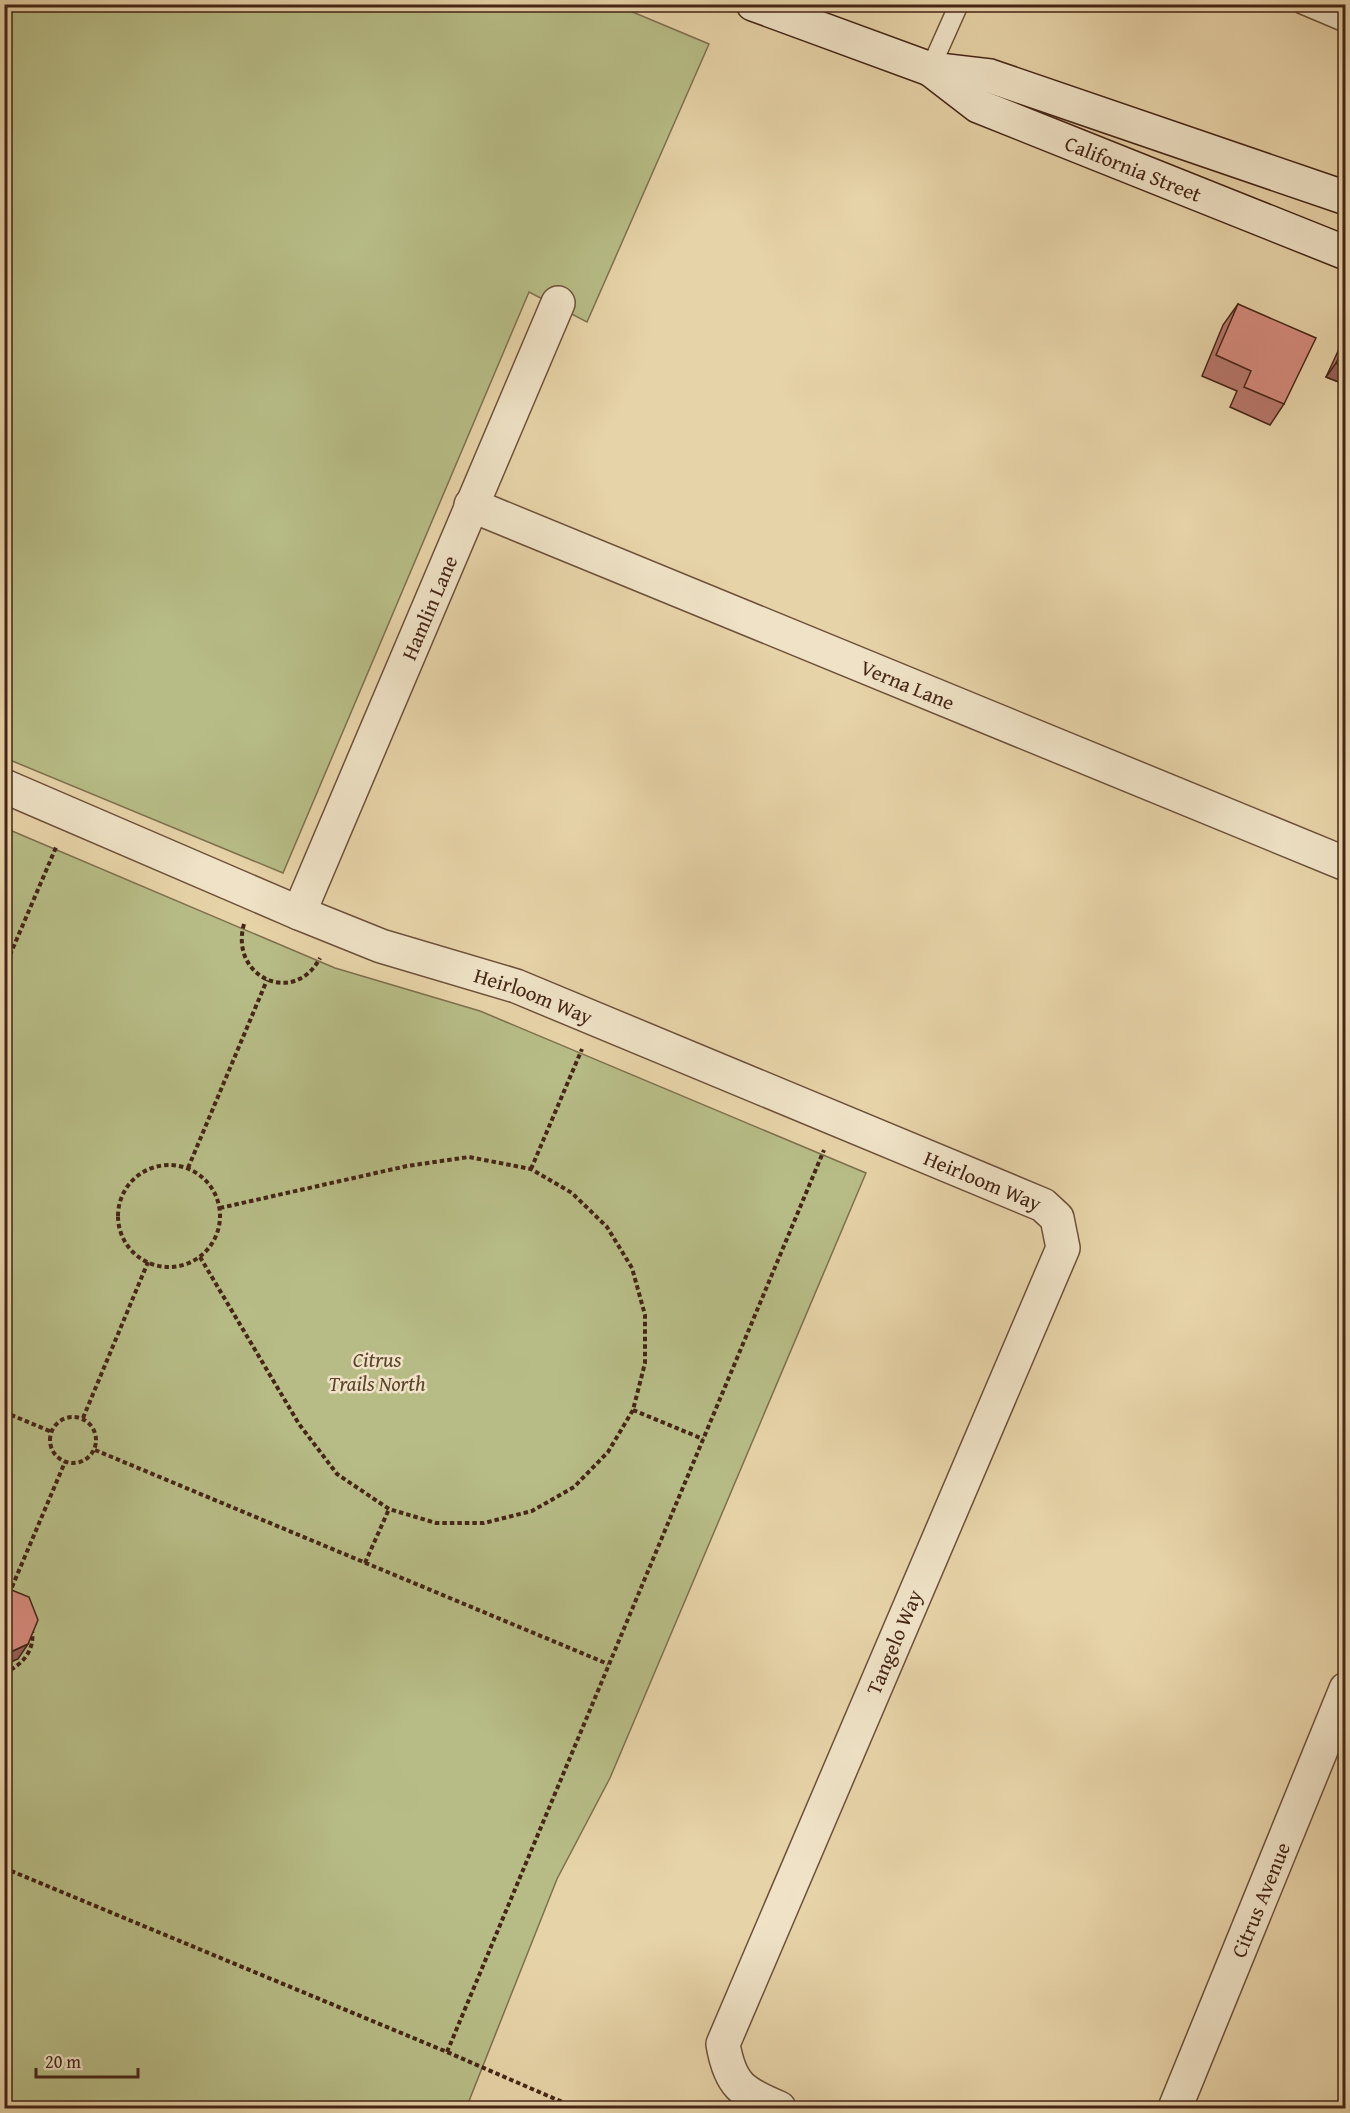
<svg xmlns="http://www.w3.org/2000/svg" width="1350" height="2113" viewBox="0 0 1350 2113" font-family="'Gentium Book Plus',serif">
<rect width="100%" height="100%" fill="#e7d3a8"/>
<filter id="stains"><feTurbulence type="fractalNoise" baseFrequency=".00333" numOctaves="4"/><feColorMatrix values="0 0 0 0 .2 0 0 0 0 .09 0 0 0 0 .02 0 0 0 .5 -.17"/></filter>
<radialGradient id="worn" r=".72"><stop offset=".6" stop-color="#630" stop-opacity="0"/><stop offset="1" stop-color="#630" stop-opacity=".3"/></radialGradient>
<path fill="#b7bc86" stroke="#7e704e" stroke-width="1.5" d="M4,5H616L709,44L587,322L529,292L283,873L5,758Z
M5,828L335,968L480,1011L866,1173L610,1778L557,1879L467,2106L473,2108H5Z"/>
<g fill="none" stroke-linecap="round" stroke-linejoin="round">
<defs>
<path id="lane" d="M1301,4L1346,23
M930,69L959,4"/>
<g id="street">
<path id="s1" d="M471,505L1346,864"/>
<path id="s2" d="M4,786L299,913L381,946L516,986L1043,1205L1057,1218L1063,1248L723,2044C730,2086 743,2093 779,2108"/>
<path id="s3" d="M299,913L558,303"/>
<path id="s4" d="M1175,2108L1346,1689"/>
</g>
<g id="secondary">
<path d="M753,4L930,69L990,76L1346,198"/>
<path id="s5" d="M930,69L978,106L1346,253"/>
</g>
</defs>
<use href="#lane" stroke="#6e503a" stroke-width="21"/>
<use href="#street" stroke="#6e503a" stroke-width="36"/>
<use href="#secondary" stroke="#452516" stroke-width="36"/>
<path stroke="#452516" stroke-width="4" stroke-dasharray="4.5 3" stroke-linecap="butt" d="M244,924C229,977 294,1007 320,958
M4,969L57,845
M118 1216a51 51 0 1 1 102 0a51 51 0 1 1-102 0Z
M188,1168L267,980
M531,1169L582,1049
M200,1257L299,1424L337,1474L389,1509L436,1523H484L532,1511L574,1487L608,1452L633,1410L645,1363V1315L632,1268L607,1227L572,1193L531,1169L469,1157L407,1166L220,1208
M633,1410L703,1439
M4,1412L52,1432
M50 1440a23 23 0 1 1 46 0a23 23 0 1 1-46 0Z
M83,1418L148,1262
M95,1450L608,1664
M365,1563L389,1509
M9,1594L65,1462
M4,1673C23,1665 35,1650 32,1630
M4,1868L447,2052L576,2108
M447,2052L824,1150"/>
<use href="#lane" stroke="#efe2c6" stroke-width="18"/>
<use href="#street" stroke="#efe2c6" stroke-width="33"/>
<use href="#secondary" stroke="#efe2c6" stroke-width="33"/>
</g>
<path fill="#b8786c" stroke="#452516" stroke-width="1.5" d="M1238,304L1284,404L1270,425L1230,407L1237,391L1202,376L1223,325Z
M1346,334V385L1326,377Z"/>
<path fill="#966158" stroke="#452516" stroke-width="1.5" d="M1336,363L1346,367V385L1326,377Z
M28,1644L18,1659L4,1665V1655Z"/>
<path fill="#d68b7e" stroke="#452516" stroke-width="1.5" d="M1238,304L1316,338L1284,404L1244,387L1251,371L1216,355Z
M1346,342V367L1336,363Z
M4,1587L29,1597L38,1620L28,1644L4,1655Z"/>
<g text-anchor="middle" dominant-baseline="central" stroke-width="5" stroke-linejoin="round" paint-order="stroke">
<g font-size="21" fill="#452516" stroke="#efe2c6">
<text stroke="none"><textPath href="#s5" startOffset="228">California Street</textPath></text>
<text stroke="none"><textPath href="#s3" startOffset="332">Hamlin Lane</textPath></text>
<text stroke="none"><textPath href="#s1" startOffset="472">Verna Lane</textPath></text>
<text stroke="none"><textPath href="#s2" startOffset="570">Heirloom Way</textPath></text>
<text stroke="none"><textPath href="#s2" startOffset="1056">Heirloom Way</textPath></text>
<text transform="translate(894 1642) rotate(-67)">Tangelo Way</text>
<text stroke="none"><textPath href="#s4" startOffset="225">Citrus Avenue</textPath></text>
</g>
<g font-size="21" font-style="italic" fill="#5c432c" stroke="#efe2c6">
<text x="377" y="1359">Citrus<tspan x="377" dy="24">Trails North</tspan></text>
</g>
</g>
<rect width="1350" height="2113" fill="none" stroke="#e7d3a8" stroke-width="24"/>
<rect x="6" y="6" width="1338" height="2101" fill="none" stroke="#452516" stroke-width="3"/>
<rect x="12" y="12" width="1326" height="2089" fill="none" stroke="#452516" stroke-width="1.5"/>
<path d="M36 2068v9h102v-9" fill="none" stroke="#452516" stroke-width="3"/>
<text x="45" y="2068" font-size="18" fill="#452516" stroke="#efe2c6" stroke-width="4.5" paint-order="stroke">20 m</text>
<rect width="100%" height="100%" filter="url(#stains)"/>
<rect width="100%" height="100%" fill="url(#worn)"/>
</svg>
